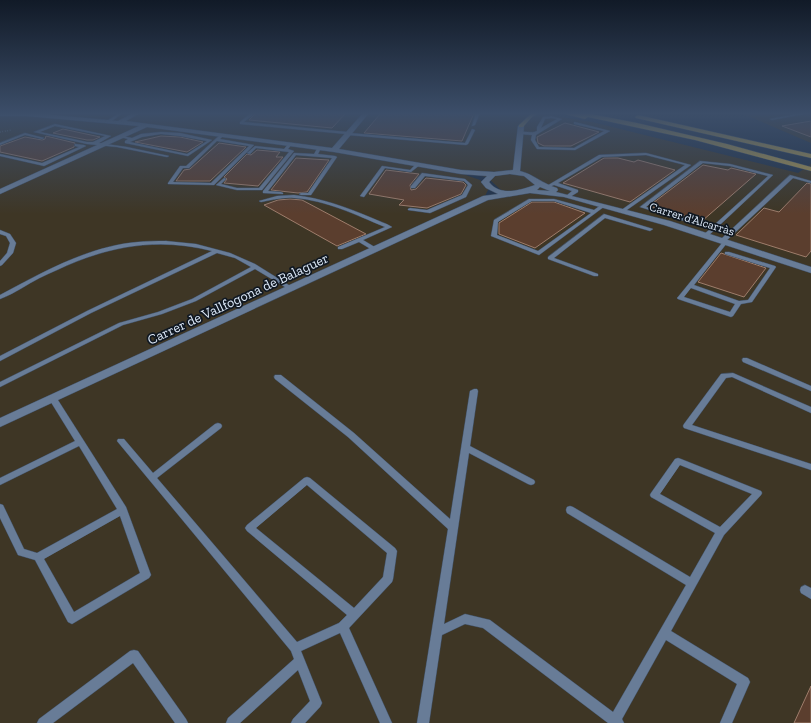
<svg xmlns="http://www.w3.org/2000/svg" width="811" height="723" viewBox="0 0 811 723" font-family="'Zilla Slab',serif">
<rect width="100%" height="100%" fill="#1f3047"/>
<path fill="#3e3625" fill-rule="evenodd" d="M0,113H537L592,122L798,173L811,164V723H0ZM454,171L487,177L503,192L368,254L484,198L489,188L480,180Z
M741,113H811V143Z"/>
<path fill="#5b3e2e" stroke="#9e7d6b" d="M256,113H346L332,128L249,120Z
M381,113H474L462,141L364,133Z
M811,121V137L782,126Z
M565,123L599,132L571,146H544L538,143L537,137Z
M63,129L100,137L93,140H87L53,133Z
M46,136L75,143L74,147L42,161L0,152V146L25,137L42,140L45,139Z
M161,136L180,137L203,142L187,152L135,142Z
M219,143L246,147L210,181H176L184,170L190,169Z
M257,150L280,152L276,157H283L258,186L224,183L227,179L224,177L247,154L251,155Z
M296,158L329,160L307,192L298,193L271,190Z
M604,158H618L634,162L638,160L675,170L630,202L563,183Z
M703,165L728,170L731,168L756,174L702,221L649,206Z
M386,170L419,174L410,185L411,190L416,189L426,178L463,182L466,185L461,194L427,208L399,205L404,200L369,194Z
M807,183L811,184V251L806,257L736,235L764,208L779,212Z
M290,199L302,200L366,234L337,246L264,205L278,200Z
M532,202H554L585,213L535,248L499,234V223Z
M721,253L766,268L744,297L698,282Z
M811,686V723H794Z"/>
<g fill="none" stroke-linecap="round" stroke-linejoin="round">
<defs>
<path id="service" d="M119,113H123L109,123H107V121Z
M251,113H255L244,122L348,132L350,133L465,143L472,129L475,130L468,144L466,145L348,135L346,134L240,124V122Z
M476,113H480L475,125L472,126Z
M802,113H809L772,120L770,119Z
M551,116L562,119L536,135L535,140L539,147L574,148L604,131L574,124V122H575L610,131L575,150L537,149L531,140L532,135L520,134L518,133C524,130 531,134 537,131V127L543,117ZM551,118L557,119L541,128L545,119Z
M55,124L111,136L99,143L127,147L169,156L167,157L117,147L87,144L34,132ZM55,126L105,136L93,142H87L40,132Z
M161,132L180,133L212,140L188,156L125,143V141L128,139L120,137L122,136L132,138L141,134ZM161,134L180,136L207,141L187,154L130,142L142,137Z
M25,133L44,138L42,139L25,135L0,145V143Z
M221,134L224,135L220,139L254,145L214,185L168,184V183L180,166H186ZM217,141L249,146L211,183L173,182L183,168H189Z
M289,143L292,144L288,149L294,151L262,190H237L216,185L224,178L226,179L221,184L237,188H259L289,152L256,148L250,154L247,153L255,146L284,149Z
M75,144L84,145L86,146L44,166L0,156V154L42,163L79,147L75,146Z
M318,147L321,148L318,154L335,156L337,157L311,195H301L299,194L301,193H308L332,158L296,155L268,191L281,192L283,193V194L263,193V191L294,153L314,154Z
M646,153L691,165L624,212L620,211L685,165L646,155L602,157L558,183L578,190V192L570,197L566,196L572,191L554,185L547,188L545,187L599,155Z
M700,161L730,164L773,175L707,237L705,238L702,236L710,229L640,207ZM703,163L730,166L768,176L713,226L646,207Z
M417,163L421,164L411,172L385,168L364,197L360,196L382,166L410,170Z
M422,173L465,179L472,185L466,197L430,213L408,210V209L410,208L427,210L462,195L468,185L464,181L425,176L415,188H411V186Z
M790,175L811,181V183L793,178L726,241L728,242L727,243L694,285L739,301L748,300L770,268L725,254V252H729L775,266L776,267L752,302L741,304L733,316L731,317L678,299L677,298L678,297L722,243L719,241L720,240ZM691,288L735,304L730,312L684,297Z
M294,195C321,198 346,207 372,218C378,221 386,223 392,227L363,240L378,249V251H374L359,242L342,249H338V247L385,227C356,215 326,200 294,198C283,197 272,200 261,202L259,201L277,196Z
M529,199H554L594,210L601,205L605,206L539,255L491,236L494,220ZM532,201H554L591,213L538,251L497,235L498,222Z
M604,214L653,229L650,231L605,218L554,258L598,274V276H594L548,259V257Z
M0,230L10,234L16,243L13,253L2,265L0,266V261L7,253L10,243L6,236L0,234Z
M166,241L196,244L230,253L255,264L295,289L294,290H290L255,269L196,301L162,314L123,325L0,387V382L119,323L158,312L192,299L251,267L235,258L217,253L91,313L0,361V356L87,311L212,251C157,237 108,246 57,270C45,275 33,281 22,288C15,292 8,296 0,299V295C43,272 89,246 138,242C147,241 156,241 166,241Z
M743,358H747L811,386V391L743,362L742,360Z
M733,373L811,407V413L732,377L726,378L692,425L811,464V470L684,428L683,426L684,424L721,374Z
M275,375H281L354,433L450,519L470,391L474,389H477L478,391L470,446L534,480L535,482L534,484L531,485L528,484L469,453L444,624L465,614L490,620L613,712L686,585L567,513L566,510L567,507L570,506L573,507L690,577L715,533L651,497L650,495L651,493L675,459L678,458L681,459L761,491L762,493L761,495L724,535L671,631L748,678L750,682L732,723H720L737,684L666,640L622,719L624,723H608L483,628L465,624L442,635L429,723H417L448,529L348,437L275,379L274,377ZM680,465L752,494L720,527L660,494Z
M53,396L56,397L126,507L151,575L149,578L72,624L68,622L35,560L18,555L0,518V504L3,505L24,549L37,553L117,509L79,446L0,485V478L75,441L49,399ZM120,516L140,573L74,612L44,559Z
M218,423L221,424L222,426L221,428L157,478L297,642L339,623L347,615L247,531L245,528L247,525L304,478L307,477L310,478L395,548L397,551L393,579L392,582L349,628L392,723H380L340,633L301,651L322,703L320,707L305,723H291L293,719L310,701L298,670L240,723H226L228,718L294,659L291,651L117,441L118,439H124L153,473L215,424ZM307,485L387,553L383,577L354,608L256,528Z
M805,585L811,588V599L801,593L800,590L801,587Z
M134,650L138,651L186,719L188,723H175L133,663L53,723H37L39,719L130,651Z"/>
<path id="minor" d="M0,113H32L118,121L133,113H140L126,121L332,148L363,113H369L339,149L461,170L494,172L513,170L518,126L521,124L524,126L520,171C533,174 543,184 557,188L558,190L556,192L670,221L811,267V273L664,225L564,197L530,193L488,200L0,427V418L483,196L498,194L486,188L481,182L487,176L461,174L334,152L147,127L0,194V189L139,126L26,116H0ZM510,174L524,176L535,185C521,190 500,197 489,182L495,176ZM540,187L550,191L537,190Z"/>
<path id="trunk" d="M532,113H539L532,117L523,127H519V125Z
M561,113H586L637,123L727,144L811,167V171L695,140L588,117L585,119Z
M638,115L811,154V158L636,118L635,117Z"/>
</defs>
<use href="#service" stroke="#3f4e62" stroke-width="1"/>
<use href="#minor" stroke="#3f4e62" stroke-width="1"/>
<use href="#trunk" stroke="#3f4e62" stroke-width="1"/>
<path stroke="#8695a7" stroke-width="1.5" stroke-dasharray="0.5 2" stroke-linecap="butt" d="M0,132L12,130"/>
<use href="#service" fill="#687c97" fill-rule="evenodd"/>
<use href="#minor" fill="#687c97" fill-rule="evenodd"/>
<use href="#trunk" fill="#ae994f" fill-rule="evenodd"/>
</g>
<linearGradient id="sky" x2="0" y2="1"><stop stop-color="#111a27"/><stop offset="0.53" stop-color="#3c4e69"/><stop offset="1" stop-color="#3c4e69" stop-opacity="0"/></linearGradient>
<rect width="811" height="214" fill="url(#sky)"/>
<g text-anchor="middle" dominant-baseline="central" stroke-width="3.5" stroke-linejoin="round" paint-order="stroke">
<g font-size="12" fill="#dde9f8" stroke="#101822">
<text transform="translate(692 219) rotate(17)">Carrer d'Alcarràs</text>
</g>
<g font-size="14" fill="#dde9f8" stroke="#101822">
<text transform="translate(238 299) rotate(-25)">Carrer de Vallfogona de Balaguer</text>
</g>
</g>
</svg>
